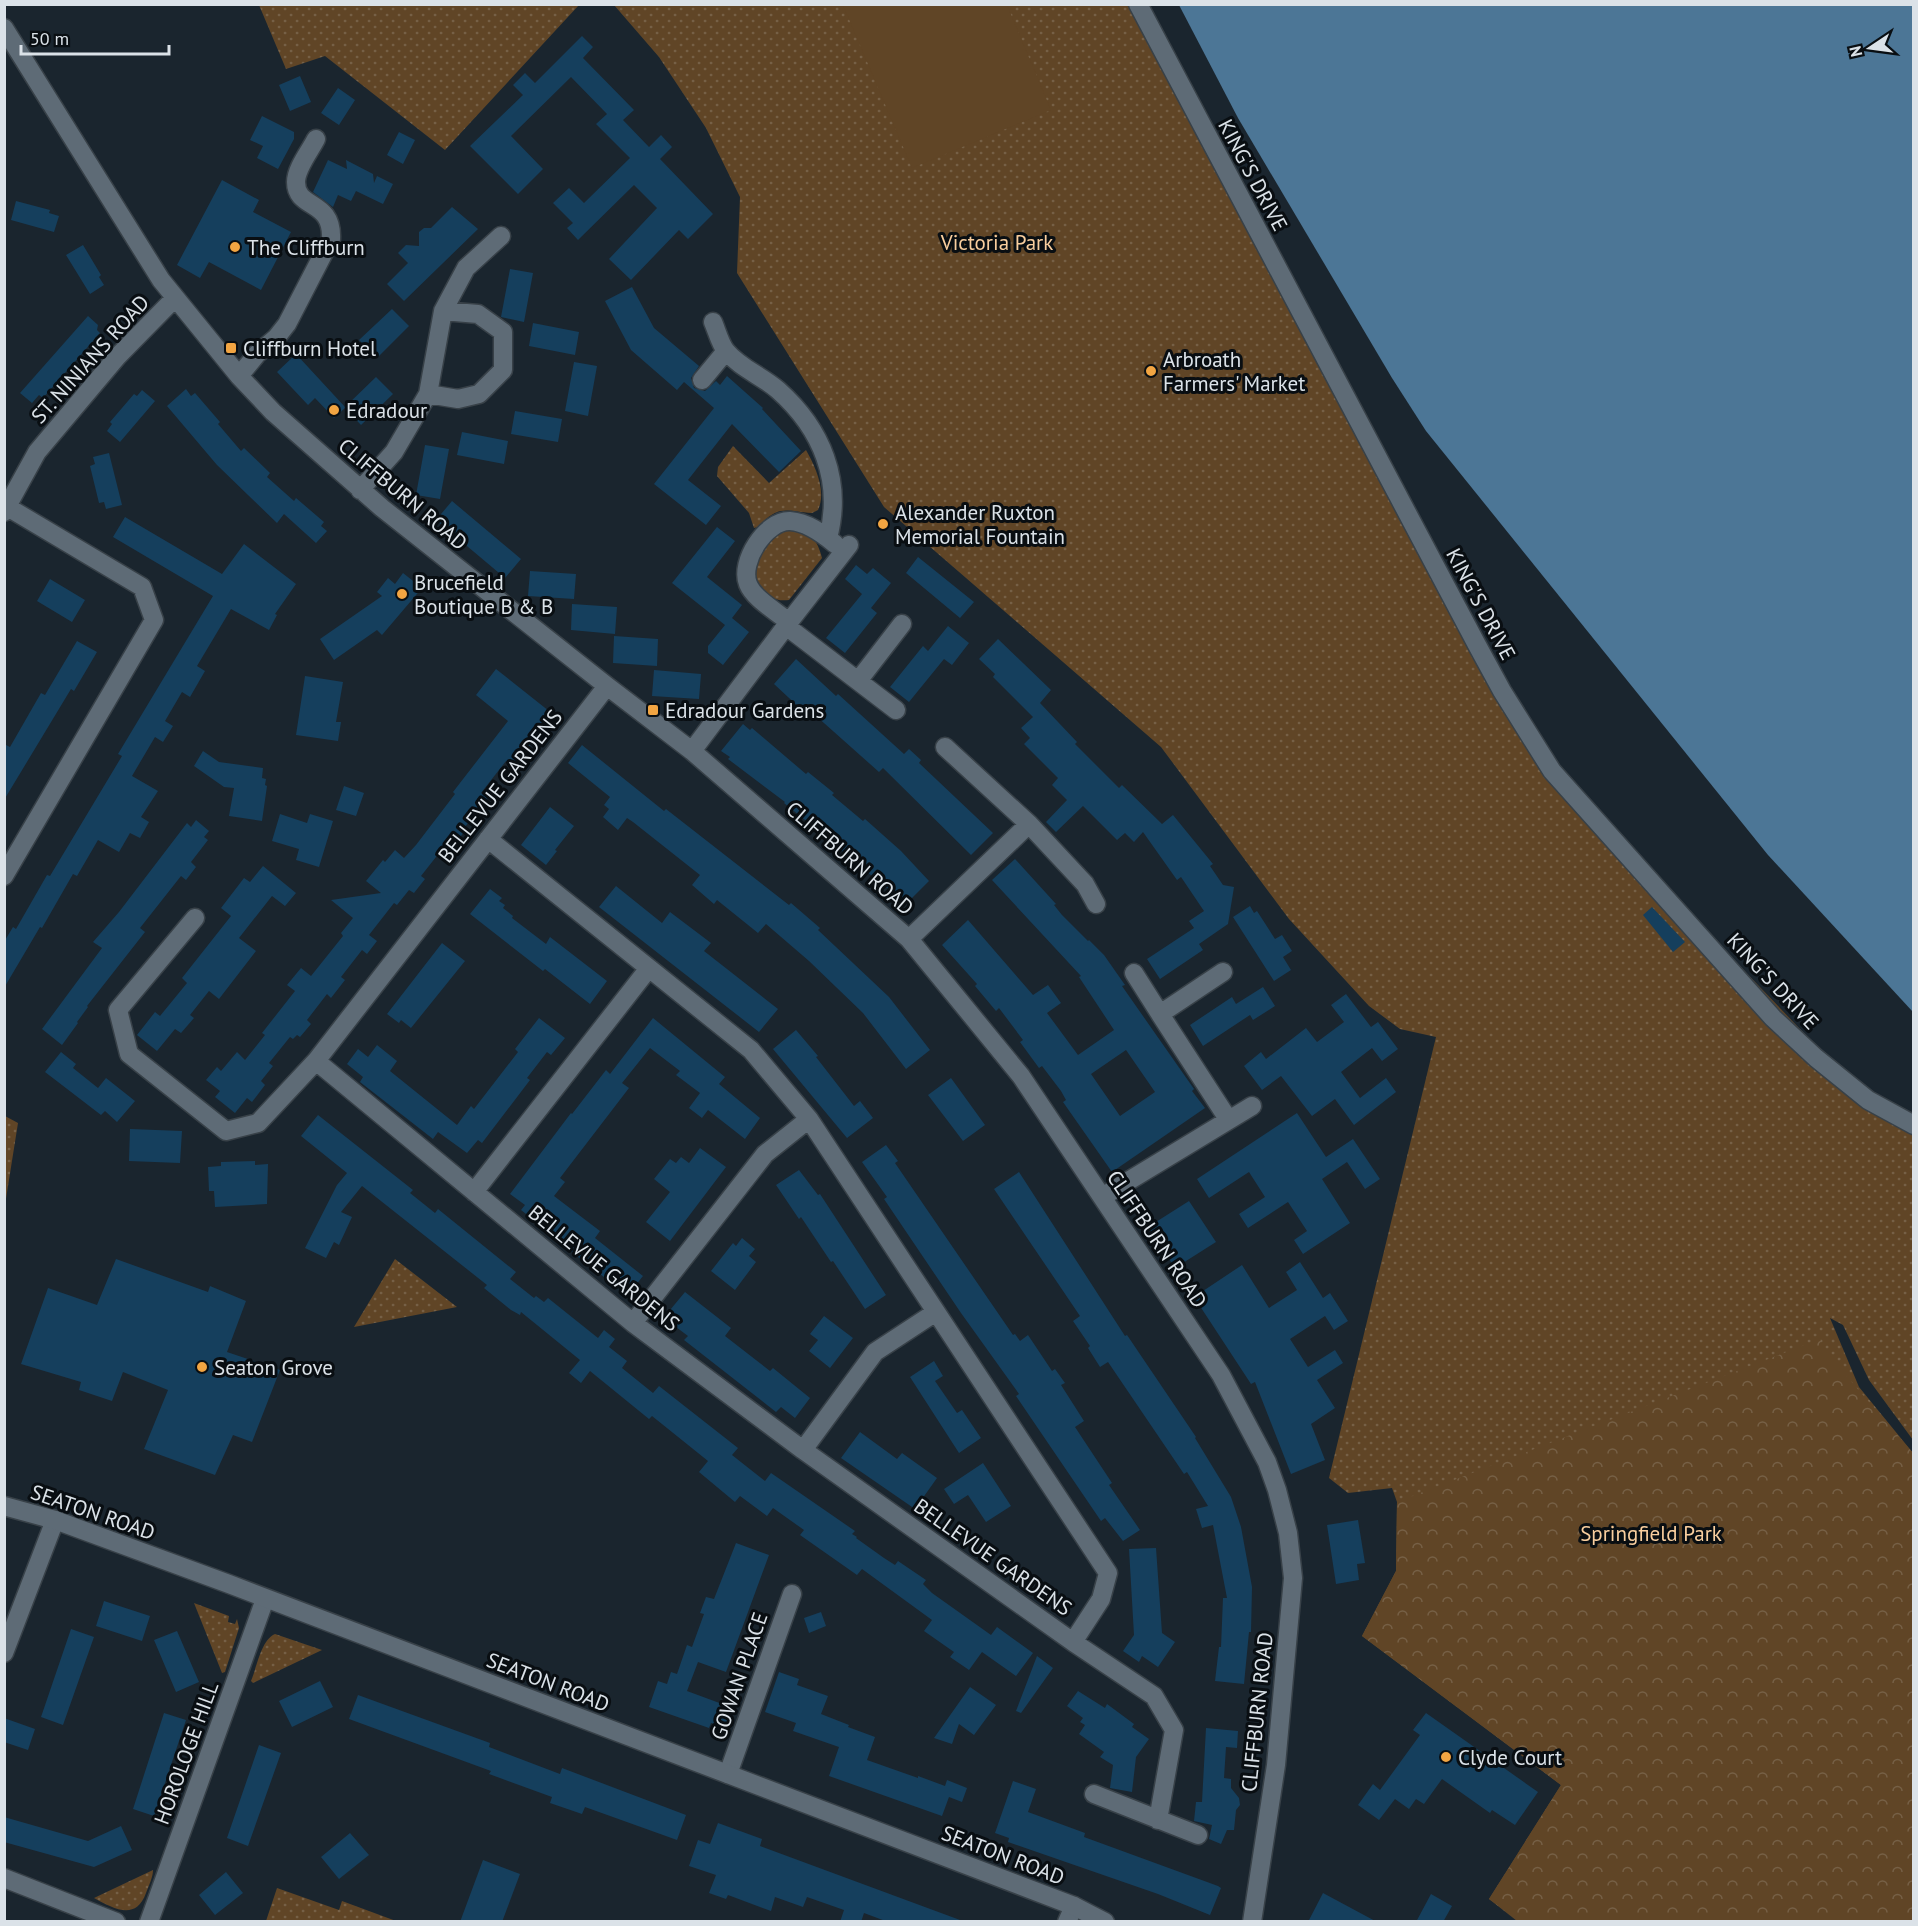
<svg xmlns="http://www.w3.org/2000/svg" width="1918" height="1926" viewBox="0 0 1918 1926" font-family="'PT Sans',sans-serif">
<defs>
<pattern id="green-dots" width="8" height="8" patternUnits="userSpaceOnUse" patternTransform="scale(1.5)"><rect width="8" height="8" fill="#604526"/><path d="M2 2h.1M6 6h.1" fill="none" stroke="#766046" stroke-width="1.8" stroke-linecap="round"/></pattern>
<pattern id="forest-crowns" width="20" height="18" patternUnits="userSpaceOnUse" patternTransform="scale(1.5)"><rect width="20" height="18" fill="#604526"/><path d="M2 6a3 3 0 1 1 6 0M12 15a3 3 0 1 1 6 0" fill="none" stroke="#766046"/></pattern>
</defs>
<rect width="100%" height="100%" fill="#1a252e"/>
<path fill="url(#green-dots)" d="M259,5H579L445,150L325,56L286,69Z
M614,5H1139L1552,770L1868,1100L1913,1125V1440L1869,1380L1843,1325L1830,1318L1859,1387L1913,1453V1921H1517L1489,1899L1561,1785L1362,1636L1396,1571L1397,1502L1392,1488L1348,1493L1329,1478L1436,1037L1400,1029L1369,1006L1289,919L1161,747L884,507L737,273L740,197L706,128L659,57Z
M733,446L769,483L806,450C815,466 827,491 818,510L812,513C785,511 779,504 758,527L754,528L749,513L717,476L718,467Z
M782,529C806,531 816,533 822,558L789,600C771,602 766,594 754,581L756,561L776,534Z
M5,1116L18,1123L5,1205Z
M395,1259L457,1307L354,1327Z
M194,1603L229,1616L228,1622L235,1624L237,1619L239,1628L225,1672L222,1673Z
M275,1634L322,1650L253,1683L251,1681C257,1667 261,1640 275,1634Z
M153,1870C153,1877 149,1885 146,1893C136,1921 114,1909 94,1898Z
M277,1888L339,1910L342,1901L396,1921H266Z"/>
<path fill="url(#forest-crowns)" d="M1820,1339L1825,1351L1913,1453V1921H1519L1489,1899L1561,1785L1362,1636L1396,1571L1397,1502Z"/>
<path fill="#604526" d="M843,5H1007L1051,110L912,168Z"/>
<path fill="#4c7696" d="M1179,5H1913V1012L1768,855L1426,431L1392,378L1238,118Z"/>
<path fill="#153f5d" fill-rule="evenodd" d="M582,36L593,47L583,58L634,110L623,120L649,147L661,135L672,147L660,159L713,214L688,239L679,230L631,280L609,259L657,208L634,185L578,240L567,228L573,223L553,203L569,188L584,203L630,158L596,124L607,114L571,77L511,136L543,169L518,194L470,146L523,95L513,85L525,73L535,83Z
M300,76L311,102L290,111L279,85Z
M338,88L355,100L339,125L321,113Z
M262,116L294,132V139L278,169L257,158L263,146L250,140Z
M399,132L415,140L403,164L387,155Z
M328,160L347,169L346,160L373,174L374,183L377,176L393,184L383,204L356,191L351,201L338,195L333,207L313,192Z
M222,180L259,200L253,212L291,232L261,290L209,262L200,278L177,265Z
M16,201L50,210L49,213L59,216L54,232L11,220Z
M452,207L478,229L404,301L387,284L408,263L398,253L406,245L419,246V232L424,228H431Z
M83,245L101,275L99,277L104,285L90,294L66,255Z
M510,269L533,273L524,322L501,317Z
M632,287L654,328L699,366L691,378L694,388L705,391L716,381L720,385L727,376L763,408L762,409L801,451L779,472L732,424L688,480L721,506L706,525L654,484L714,408L684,382L677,390L631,350L605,301Z
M392,309L409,326L377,358L359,340Z
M88,316L98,325L97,330L100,333L43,398L39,395L32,403L20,393Z
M533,323L579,332L575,355L529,346Z
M296,354L345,407L376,377L393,394L361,425L345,408L334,418L315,398L308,405L277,372Z
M574,362L597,366L588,416L565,411Z
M186,389L191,396L195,393L220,422L218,424L241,451L244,448L270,473L267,477L294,501L296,498L324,522L321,526L327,531L316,543L284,514L277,523L217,465L167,406Z
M142,390L155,401L120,442L107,431L112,424L110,422L134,394L137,396Z
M515,411L562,419L558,442L511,434Z
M462,432L508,441L504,464L457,455Z
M425,445L449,449L440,499L416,495Z
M109,453L122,505L106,509L104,502L99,503L90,466L95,464L93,457Z
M452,501L521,559L505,578L436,520Z
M125,517L222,574L244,544L296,584L275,614L277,615L269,630L231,609L197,666L205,671L190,697L182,692L165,721L173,726L163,742L155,737L132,776L158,791L141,817L149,822L140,838L130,833L119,852L98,840L77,876L73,874L42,928L40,927L4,988V942L13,927L16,929L47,875L50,876L122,756L118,754L213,596L113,537Z
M717,527L735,541L707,577L742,605L732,618L749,632L723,665L708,653V646L725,625L672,583Z
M918,557L974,602L960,618L906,573Z
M856,565L867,574L873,568L891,583L871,608L877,613L845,653L826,638L862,594L845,579Z
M530,571L576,574L574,599L528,596Z
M403,573L422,588L382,635L377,630L334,660L320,639L382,596L377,592L388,578L395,584Z
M50,579L85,600L72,622L37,601Z
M572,604L617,607L615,634L571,630Z
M948,626L969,643L952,665L944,659L909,702L890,687L923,646L928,651Z
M614,636L658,639L657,666L613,663Z
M998,639L1051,690L1040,703L1077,742L1075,744L1119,788L1122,785L1162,824L1173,815L1213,864L1210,866L1223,885L1234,887L1228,924L1199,944L1203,950L1160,979L1147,959L1194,928L1189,921L1204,911L1181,877L1177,880L1143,832L1134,842L1125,833L1117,840L1083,806L1056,832L1046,822L1067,800L1052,785L1058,778L1024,744L1030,738L1021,728L1033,717L993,677L995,674L979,659Z
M77,641L97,652L74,691L71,689L4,800V744L10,747L41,693L45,695Z
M796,659L836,696L838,694L904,754L909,749L921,760L919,763L993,833L971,855L883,768L879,772L806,707L803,711L774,684Z
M496,669L554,715L514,766L506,761L481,793L487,798L462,831L464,832L452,848L447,843L421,876L425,879L414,893L409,890L397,905L394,903L369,935L377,941L367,954L362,950L341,977L345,980L331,998L327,994L307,1020L311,1024L300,1037L297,1035L293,1039L290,1037L269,1063L273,1066L261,1081L265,1085L252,1102L247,1098L235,1113L215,1097L220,1091L206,1080L217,1067L221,1071L237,1052L245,1060L265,1035L262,1033L295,991L287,985L301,968L311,976L343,936L341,933L353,918L331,900L381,893L366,881L383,860L385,862L395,850L404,858L416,845L455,794L453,792L508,721L476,695Z
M654,670L701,674L699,699L652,696Z
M305,676L343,682L336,722H341L338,741L296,735Z
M743,724L750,730L752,728L806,774L808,772L834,793L832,795L863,821L865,819L901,851L929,881L904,906L874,874L872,876L865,870L864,871L839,849L841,847L812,822L810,824L784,803L785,802L728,759L730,757L721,751Z
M582,745L664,811L666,809L789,905L791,903L820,928L818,930L889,997L930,1050L906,1069L863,1013L809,961L766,924L758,933L717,900L714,904L692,885L700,875L633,822L627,818L618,830L603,817L609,809L604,805L610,797L568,763Z
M203,751L219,762L263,768L262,778L266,779L265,785L267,786L262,821L229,816L234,788L224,787L194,766Z
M344,786L364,793L356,816L336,810Z
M550,807L574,826L555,850L557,851L546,865L521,845Z
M280,814L307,823L310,814L333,821L319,867L296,860L299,849L272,841Z
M196,820L209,831L204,837L208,840L191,862L196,867L186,880L181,876L140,928L145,932L87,1006L88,1007L77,1022L78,1023L62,1045L42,1029L102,948L93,942L119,912L187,823L191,827Z
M1015,859L1056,904L1054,905L1062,915L1088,941L1089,940L1104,955L1125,985L1122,986L1194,1089L1192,1091L1205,1108L1112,1172L1063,1102L1066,1100L1061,1091L1042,1066L1039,1068L1020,1042L1023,1040L999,1008L996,1011L975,986L977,984L942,945L968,920L1033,995L1048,985L1061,1003L1047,1013L1078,1055L1114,1030L1079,977L1081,976L992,880ZM1126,1050L1155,1092L1120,1116L1091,1074Z
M263,866L296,893L285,906L272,896L239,938L256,951L219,999L209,991L190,1015L194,1018L181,1033L175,1029L157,1051L137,1035L155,1012L160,1016L187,983L182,978L231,916L221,908L244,878L250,882Z
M616,886L662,923L670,912L711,943L704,951L778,1009L759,1032L599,907Z
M490,889L502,898L499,901L505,905L503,908L513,916L512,918L546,944L550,937L607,981L590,1004L545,969L543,971L470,914Z
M1250,906L1254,913L1257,911L1275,939L1282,935L1292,951L1283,957L1291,970L1274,981L1233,917Z
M1652,907L1685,942L1673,952L1643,915Z
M442,943L465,961L411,1028L401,1020L399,1023L387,1014Z
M1263,987L1275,1006L1253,1020L1250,1015L1203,1046L1190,1025L1232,997L1236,1004Z
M1346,994L1371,1027L1378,1022L1398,1049L1382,1061L1372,1048L1341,1072L1360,1098L1386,1078L1396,1092L1354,1125L1335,1099L1312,1116L1281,1076L1262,1090L1244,1066L1261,1052L1266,1059L1306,1028L1317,1042L1344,1022L1331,1005Z
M539,1018L565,1038L551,1055L547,1052L527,1078L530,1080L482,1143L478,1140L467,1153L438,1132L433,1139L360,1082L363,1077L347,1064L358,1049L368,1057L377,1045L397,1061L390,1071L457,1125L471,1106L474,1109L518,1052L515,1049Z
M653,1018L725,1077L719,1084L760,1118L745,1139L708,1110L702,1118L689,1108L700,1093L676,1075L680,1071L650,1048L622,1083L629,1088L560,1178L565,1182L554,1196L600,1231L595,1238L643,1276L631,1291L616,1280L613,1284L551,1236L552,1234L521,1210L525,1205L510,1194L571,1113L572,1114L606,1070L610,1074Z
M796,1030L818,1056L816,1057L854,1106L860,1101L873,1118L847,1138L773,1049Z
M61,1052L76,1064L73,1068L98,1088L106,1078L135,1101L117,1122L105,1111L101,1115L45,1072Z
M951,1078L985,1125L963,1141L928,1095Z
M1297,1113L1326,1157L1353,1139L1380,1179L1365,1189L1347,1162L1322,1179L1350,1223L1303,1254L1294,1240L1307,1231L1288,1202L1248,1228L1239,1214L1265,1197L1249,1172L1209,1198L1197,1179Z
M318,1115L413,1190L410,1193L435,1213L438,1209L516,1272L510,1279L534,1298L536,1296L544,1302L548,1298L598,1338L604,1330L615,1339L609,1347L627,1361L622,1368L653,1393L659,1386L738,1448L732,1455L765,1481L771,1473L855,1531L852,1534L857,1537L856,1538L884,1558L895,1565L898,1561L926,1580L923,1584L932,1593L991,1635L997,1627L1033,1653L1016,1676L982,1652L969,1670L950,1657L954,1652L924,1631L932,1620L862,1569L857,1575L800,1535L804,1530L773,1508L767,1516L740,1496L735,1502L699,1472L708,1461L652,1416L649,1419L590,1371L581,1383L569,1373L580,1360L521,1312L520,1315L511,1310L484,1288L487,1285L362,1186L341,1212L352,1217L339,1245L334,1242L326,1258L305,1248L337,1185L347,1173L301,1136Z
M130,1129L182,1131L180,1163L129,1161Z
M886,1145L898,1161L895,1163L1013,1335L1015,1334L1020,1341L1028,1335L1052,1371L1055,1369L1065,1383L1061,1385L1084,1421L1075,1427L1112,1483L1109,1485L1140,1530L1123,1541L1105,1518L1101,1521L1016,1396L1019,1394L961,1313L884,1199L887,1197L862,1162Z
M700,1148L726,1167L670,1241L646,1222L670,1192L654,1179L670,1159L676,1163L681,1157L689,1163Z
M255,1161V1165L268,1164L267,1204L215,1207L214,1191H209L208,1167L221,1166V1162Z
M799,1170L818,1195L820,1194L886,1295L865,1309L833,1261L831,1262L801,1217L799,1219L776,1185Z
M1019,1172L1125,1336L1127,1335L1196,1437L1195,1438L1231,1497L1241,1527L1252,1587L1251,1632H1249L1244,1684L1215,1681L1219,1647H1221L1223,1598H1227L1213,1525L1202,1528L1196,1509L1208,1506L1187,1472L1184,1474L1108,1362L1100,1367L1088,1348L1090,1346L1073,1321L1080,1316L994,1189Z
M1189,1201L1216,1242L1175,1268L1148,1227Z
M742,1238L755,1249L749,1256L756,1262L735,1290L711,1271L733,1243L736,1246Z
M116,1259L208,1292L210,1286L246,1301L227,1352L280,1370L252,1442L233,1435L215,1475L144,1449L168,1390L123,1372L112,1401L79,1390L81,1382L21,1364L48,1288L97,1305Z
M1300,1262L1323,1298L1330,1293L1348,1321L1334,1330L1325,1316L1290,1339L1308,1367L1335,1350L1343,1363L1317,1380L1335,1408L1311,1424L1325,1460L1291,1474L1255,1382L1251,1384L1194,1297L1242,1265L1269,1308L1297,1290L1286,1272Z
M685,1292L731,1328L725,1336L770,1371L773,1368L810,1398L795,1418L781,1407L776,1412L684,1340L688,1336L672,1324L679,1316L670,1310Z
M824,1316L853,1338L830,1368L809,1351L818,1340L810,1334Z
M934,1361L943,1376L935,1381L957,1413L962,1410L981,1438L959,1453L910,1377Z
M860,1432L897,1459L902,1453L937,1478L915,1509L841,1458Z
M983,1463L1011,1506L986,1522L968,1495L954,1504L944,1489Z
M1358,1520L1365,1563L1357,1564L1359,1580L1336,1584L1327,1525Z
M736,1543L769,1555L726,1672L698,1662L687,1691L733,1708L726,1728L711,1723L709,1728L649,1707L658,1681L667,1684L671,1672L677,1674L687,1645L692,1647L704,1614L700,1613L706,1597L714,1599Z
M1156,1548L1162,1633L1175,1642L1158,1667L1142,1656L1139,1662L1123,1651L1134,1635L1129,1549Z
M104,1601L150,1616L142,1641L96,1626Z
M821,1612L826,1626L809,1633L804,1618Z
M71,1629L94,1637L63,1725L41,1717Z
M177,1631L199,1682L176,1692L154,1640Z
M1037,1656L1053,1668L1021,1713L1016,1711Z
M779,1672L799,1679L797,1685L828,1696L821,1714L849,1725L848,1727L875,1737L867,1760L918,1778V1776L945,1786L947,1780L967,1788L962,1802L949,1797L942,1816L829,1776L839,1747L793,1731L796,1723L765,1712Z
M320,1681L333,1707L292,1727L279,1701Z
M970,1687L996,1705L974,1735L959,1724L952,1744L934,1738Z
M1078,1691L1105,1708L1107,1704L1134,1724L1132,1727L1149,1739L1136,1757L1132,1792L1110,1788L1113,1765L1100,1757L1104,1752L1079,1734L1085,1725L1080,1722L1083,1718L1067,1706Z
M358,1695L490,1743L489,1747L560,1774L562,1768L686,1815L677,1840L585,1807L582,1814L550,1803L552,1797L489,1774L491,1771L349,1719Z
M164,1713L186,1720L154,1816L133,1809Z
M1426,1713L1538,1792L1515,1825L1492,1810L1490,1813L1442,1779L1424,1804L1416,1799L1409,1809L1395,1799L1379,1820L1358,1805L1373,1784L1380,1790L1420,1735L1413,1730Z
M4,1718L35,1729L28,1750L4,1742Z
M1206,1728L1238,1731L1237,1748L1226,1747L1224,1778L1231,1779V1788L1239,1798L1240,1805L1236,1810L1234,1830H1227L1221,1844L1209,1839L1212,1825L1194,1821L1196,1802H1202Z
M259,1745L281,1753L248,1846L227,1838Z
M1013,1781L1036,1789L1028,1812L1085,1833L1084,1837L1218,1886L1221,1888L1210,1915L1158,1894L1008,1842L1009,1838L995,1833Z
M4,1817L88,1841L121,1826L132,1850L94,1867L4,1842Z
M718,1823L762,1839L760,1846L960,1920L959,1922H888L864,1913L861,1922H840L844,1910L807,1897L803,1907L775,1897L771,1911L728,1895L726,1899L709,1893L716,1875L689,1866L698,1840L710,1844Z
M350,1833L369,1855L339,1879L321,1857Z
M483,1860L520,1874L502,1922H460Z
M226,1872L243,1893L215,1915L199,1895Z
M1323,1893L1377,1922H1308Z
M1431,1894L1452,1906L1443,1922H1416Z"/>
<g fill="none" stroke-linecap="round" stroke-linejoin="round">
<defs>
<path id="street" d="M1138,4L1477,645L1502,691L1552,771L1773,1018L1816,1058L1868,1100L1914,1125
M4,28L161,280L239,376L273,412L382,508L607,686L692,751L909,939L1021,1076L1221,1375L1267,1462L1277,1490L1288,1533L1293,1578L1276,1765L1252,1922
M713,322C717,331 720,344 726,351C740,368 762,376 778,390C822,429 843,481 828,538
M239,376L257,354L276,338L287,324L331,239C333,199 296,210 296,182C296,168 310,151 316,139
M702,380L726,351
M428,394L458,399L479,394L503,370V332L478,314L443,311
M360,490L394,452L428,394L443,311L466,268L501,236
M4,505L142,587L154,620L4,876
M4,512L37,452L117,357L174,299
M789,622C776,611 754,599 748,584C739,562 766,520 790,521C807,522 823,534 835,544
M786,626L896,710
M858,681L902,624
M607,686L316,1061L633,1323L803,1450L1073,1642L1154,1696L1174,1730L1158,1820
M945,747L1029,824L1085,884L1096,904
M692,751L789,622L849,545
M488,839L751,1050L809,1119L1108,1573L1101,1599L1073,1642
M195,918L118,1010L129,1054L226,1131L258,1123L316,1061
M909,939L1029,824
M1223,972L1160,1014L1228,1119
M1134,973L1160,1014
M474,1192L649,968
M1102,1197L1252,1106
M633,1323L765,1154L809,1119
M803,1450L875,1352L936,1312
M4,1653L55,1520
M728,1774L792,1594
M1094,1794L1198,1835
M4,1878L116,1922
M149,1922L265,1599
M1067,1922L1074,1906"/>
<path id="secondary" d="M4,1506L55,1520L229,1584L1074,1906L1105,1922"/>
</defs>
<use href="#street" stroke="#384148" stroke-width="21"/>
<use href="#secondary" stroke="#384148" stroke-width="21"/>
<use href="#street" stroke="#5e6b76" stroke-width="18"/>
<use href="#secondary" stroke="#5e6b76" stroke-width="18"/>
</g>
<g fill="#f2a542" stroke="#090e12" stroke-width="2">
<circle cx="235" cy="247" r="6"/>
<rect x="225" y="342" width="12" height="12" rx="3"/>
<circle cx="1151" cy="371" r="6"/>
<circle cx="334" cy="410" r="6"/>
<circle cx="883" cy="524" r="6"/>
<circle cx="402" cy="594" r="6"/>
<rect x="647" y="704" width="12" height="12" rx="3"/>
<circle cx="202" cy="1367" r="6"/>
<circle cx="1446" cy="1757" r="6"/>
</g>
<g text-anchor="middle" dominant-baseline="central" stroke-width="6" stroke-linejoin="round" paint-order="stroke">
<g font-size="21" fill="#dbe2e8" stroke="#090e12">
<text transform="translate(1253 175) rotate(62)">KING'S DRIVE</text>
<text transform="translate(90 359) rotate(-48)">ST. NINIANS ROAD</text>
<text transform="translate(403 494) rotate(40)">CLIFFBURN ROAD</text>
<text transform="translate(1481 604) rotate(62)">KING'S DRIVE</text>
<text transform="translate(500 786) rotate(-52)">BELLEVUE GARDENS</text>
<text transform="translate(850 858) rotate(41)">CLIFFBURN ROAD</text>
<text transform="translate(1773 981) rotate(47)">KING'S DRIVE</text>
<text transform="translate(1157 1239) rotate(56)">CLIFFBURN ROAD</text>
<text transform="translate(604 1268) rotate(39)">BELLEVUE GARDENS</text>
<text transform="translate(93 1512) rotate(19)">SEATON ROAD</text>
<text transform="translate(993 1557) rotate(35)">BELLEVUE GARDENS</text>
<text transform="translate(739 1676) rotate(-71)">GOWAN PLACE</text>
<text transform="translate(548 1682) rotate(21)">SEATON ROAD</text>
<text transform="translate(1257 1712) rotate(-84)">CLIFFBURN ROAD</text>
<text transform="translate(186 1753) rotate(-70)">HOROLOGE HILL</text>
<text transform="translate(1003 1855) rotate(21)">SEATON ROAD</text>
</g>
<g font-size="21" fill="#f9ce9e" stroke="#090e12">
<text x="997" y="242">Victoria Park</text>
<text x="1651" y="1533">Springfield Park</text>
</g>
<g font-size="21" fill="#dbe2e8" stroke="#090e12" text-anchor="start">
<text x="247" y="247">The Cliffburn</text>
<text x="243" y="348">Cliffburn Hotel</text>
<text x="1163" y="359">Arbroath<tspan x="1163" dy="24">Farmers' Market</tspan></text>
<text x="346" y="410">Edradour</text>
<text x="895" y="512">Alexander Ruxton<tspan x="895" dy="24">Memorial Fountain</tspan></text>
<text x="414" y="582">Brucefield<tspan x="414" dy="24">Boutique B &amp; B</tspan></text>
<text x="665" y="710">Edradour Gardens</text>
<text x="214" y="1367">Seaton Grove</text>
<text x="1458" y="1757">Clyde Court</text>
</g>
</g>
<rect width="1918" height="1926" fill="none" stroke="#dbe2e8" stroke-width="12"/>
<g transform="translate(1870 48) rotate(257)" stroke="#090e12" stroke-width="4.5" paint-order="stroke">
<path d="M0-4.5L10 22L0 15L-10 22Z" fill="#dbe2e8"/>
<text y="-9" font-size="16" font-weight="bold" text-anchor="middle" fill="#dbe2e8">N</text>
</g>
<path d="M21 45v9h148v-9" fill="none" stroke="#dbe2e8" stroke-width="3"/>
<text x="30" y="45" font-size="18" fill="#dbe2e8" stroke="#090e12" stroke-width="4.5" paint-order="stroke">50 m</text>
</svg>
